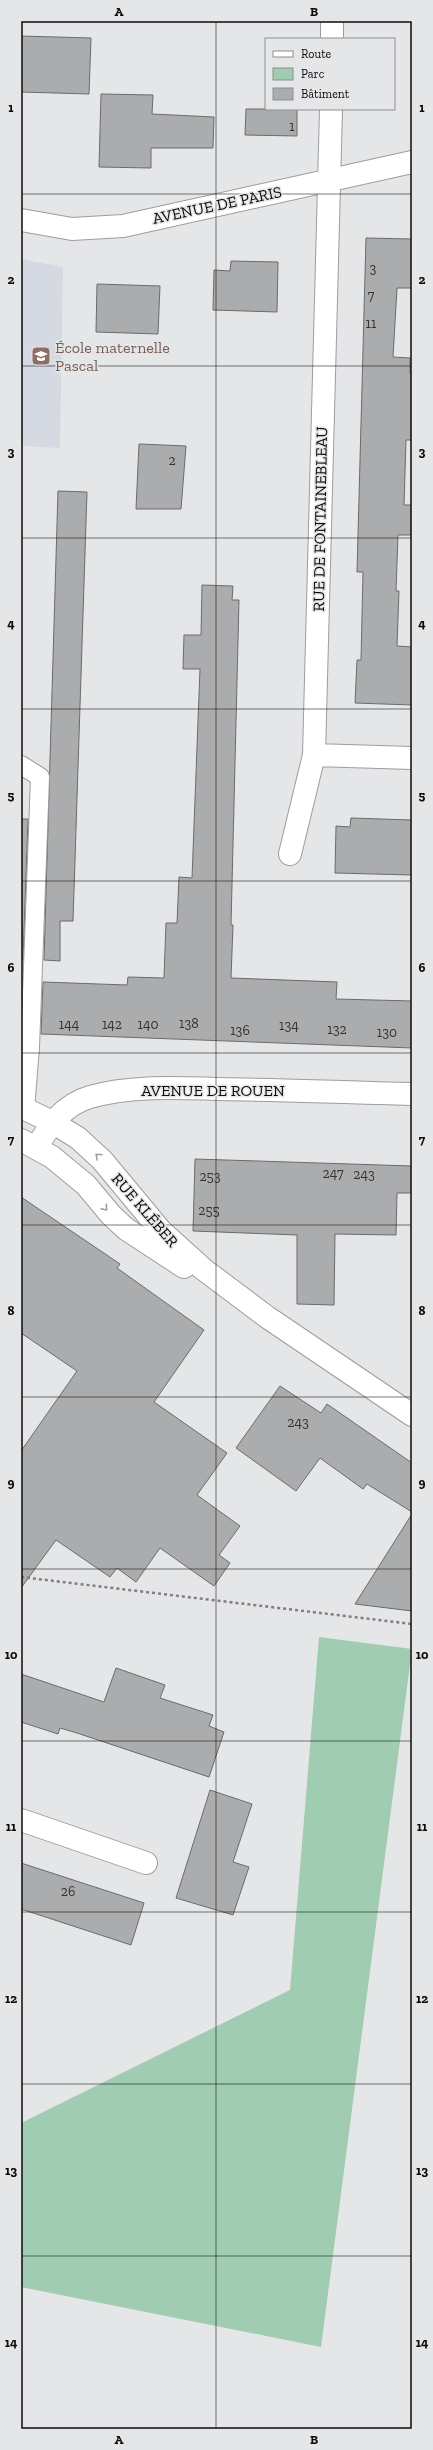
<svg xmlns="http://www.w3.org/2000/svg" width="433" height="2450" viewBox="0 0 433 2450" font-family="'Zilla Slab',serif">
<rect width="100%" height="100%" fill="#e5e6e8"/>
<path fill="#d5dae2" d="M21,259L63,267L60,448L21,446Z"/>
<path fill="#a0ccb2" d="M319,1637L412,1649L321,2347L21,2287V2123L290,1990Z"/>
<path fill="#abacad" stroke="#6a6b6c" d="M21,36L91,38L89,94L21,92Z
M101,94L153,95L152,114L214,117L213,148H151V168L99,167Z
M246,109H297V136L245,135Z
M366,238L412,239V288H397L393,357L410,358V373H412V440H406L404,505H412L411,535H398L396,591H399L397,646L412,647V705L355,703L357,660H361L363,572H357Z
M231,261L278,262L277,312L213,310L214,270L230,271Z
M97,284L160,286L158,334L96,332Z
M139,444L186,446L181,509H136Z
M58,491L87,492L73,921H60V961L44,960Z
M202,585L233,586L232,600H239L231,925H233L231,978L337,982L336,999L412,1001V1048L41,1034L43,982L127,985L128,977L164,978L166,923H177L179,877L192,878L200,669H183L184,635H201Z
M351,818L412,820V875L335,873L336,826L350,827Z
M21,819H28L23,960H21Z
M195,1159L412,1166V1193H397L396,1235L335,1234L334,1305L297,1304V1235L193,1231Z
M21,1197L120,1264L117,1268L204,1330L154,1402L227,1453L197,1495L240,1526L219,1555L230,1563L214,1586L160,1548L136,1582L117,1568L110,1577L56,1540L21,1588V1451L77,1371L21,1333Z
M280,1386L321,1413L327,1404L412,1463V1512L367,1484L363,1489L320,1458L296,1491L236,1448Z
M412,1514V1611L355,1604Z
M116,1668L165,1685L160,1698L213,1715L209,1726L224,1732L209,1777L77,1733L60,1728L58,1734L21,1722V1674L104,1702Z
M210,1790L252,1804L233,1862L249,1867L233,1915L176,1898Z
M21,1863L144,1903L131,1945L21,1909Z"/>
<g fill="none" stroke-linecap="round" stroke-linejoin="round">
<defs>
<path id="service" d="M21,765L40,777L30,1048L25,1109"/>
<path id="minor" d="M332,39V21
M21,220L72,229L123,226L412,162
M314,755L412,758
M290,854L314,755L331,109
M36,1148C50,1125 63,1105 90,1097C131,1085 178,1088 220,1089C284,1090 348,1092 412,1094
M21,1820L146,1863"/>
<path id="tertiary" d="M21,1107L52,1122L78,1138L102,1160L161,1231L203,1269L267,1317L412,1415
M21,1140L52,1157L86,1185L111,1215L126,1229L184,1267"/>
</defs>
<use href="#service" stroke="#9c9d9f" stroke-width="20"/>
<use href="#minor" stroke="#9c9d9f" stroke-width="24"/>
<use href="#tertiary" stroke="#9c9d9f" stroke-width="24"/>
<path stroke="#7f7f81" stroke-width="2.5" stroke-dasharray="3 3" stroke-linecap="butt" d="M21,1577L412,1624"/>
<use href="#service" stroke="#fff" stroke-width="18"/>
<use href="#minor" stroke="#fff" stroke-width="22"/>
<use href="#tertiary" stroke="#fff" stroke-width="22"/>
</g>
<defs><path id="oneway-chevron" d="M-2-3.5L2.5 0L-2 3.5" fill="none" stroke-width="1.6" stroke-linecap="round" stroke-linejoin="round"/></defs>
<g stroke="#9d9d9e">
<use href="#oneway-chevron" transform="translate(98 1156) rotate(-137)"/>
<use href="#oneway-chevron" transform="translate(105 1208) rotate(50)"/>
</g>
<path fill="none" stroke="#0b0b0c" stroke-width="1" stroke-opacity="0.55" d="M216,21V2429M21,194H412M21,366H412M21,538H412M21,709H412M21,881H412M21,1053H412M21,1225H412M21,1397H412M21,1569H412M21,1741H412M21,1912H412M21,2084H412M21,2256H412"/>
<defs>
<symbol id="school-square" viewBox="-11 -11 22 22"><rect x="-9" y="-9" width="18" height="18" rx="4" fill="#8d6e63" stroke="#e5e6e8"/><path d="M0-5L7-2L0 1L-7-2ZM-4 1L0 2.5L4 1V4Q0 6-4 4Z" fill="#fff"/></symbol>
</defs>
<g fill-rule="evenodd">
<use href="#school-square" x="30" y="345" width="22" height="22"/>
</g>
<g text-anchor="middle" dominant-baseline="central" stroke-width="3" stroke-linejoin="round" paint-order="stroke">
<g font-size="14" fill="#333334">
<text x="292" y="126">1</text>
<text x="373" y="268">3</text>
<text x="371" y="295">7</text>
<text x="371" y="323">11</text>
<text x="172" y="460">2</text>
<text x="189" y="1023">138</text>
<text x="69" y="1024">144</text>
<text x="112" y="1024">142</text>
<text x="148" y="1024">140</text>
<text x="289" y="1025">134</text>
<text x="337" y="1029">132</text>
<text x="240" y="1030">136</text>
<text x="387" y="1032">130</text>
<text x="333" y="1173">247</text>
<text x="364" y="1174">243</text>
<text x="210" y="1176">253</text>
<text x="209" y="1210">255</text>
<text x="298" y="1422">243</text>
<text x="68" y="1891">26</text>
</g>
<g font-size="16" fill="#0b0b0c" stroke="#e5e6e8">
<text transform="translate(217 205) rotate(-12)">AVENUE DE PARIS</text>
<text transform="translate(320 519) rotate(-89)">RUE DE FONTAINEBLEAU</text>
<text x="213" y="1090">AVENUE DE ROUEN</text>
<text transform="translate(145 1210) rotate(49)">RUE KLÉBER</text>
</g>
<g font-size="16" fill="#785e54" stroke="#e5e6e8" text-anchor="start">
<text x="55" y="347">École maternelle<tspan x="55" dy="18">Pascal</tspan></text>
</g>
</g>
<rect width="433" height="2450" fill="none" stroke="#e5e6e8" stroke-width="44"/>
<rect x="265" y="38" width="130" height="72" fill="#e5e6e8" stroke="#8e8e90"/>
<rect x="273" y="51" width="20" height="6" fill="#ffffff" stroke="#8e8e90"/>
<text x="301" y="58" font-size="12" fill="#0b0b0c">Route</text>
<rect x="273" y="68" width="20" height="12" fill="#a0ccb2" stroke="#8e8e90"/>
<text x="301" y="78" font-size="12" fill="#0b0b0c">Parc</text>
<rect x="273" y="88" width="20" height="12" fill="#abacad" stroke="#8e8e90"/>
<text x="301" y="98" font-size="12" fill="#0b0b0c">Bâtiment</text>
<rect x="22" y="22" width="389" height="2406" fill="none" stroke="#0b0b0c" stroke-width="1.5"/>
<g font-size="13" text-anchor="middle" font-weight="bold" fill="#0b0b0c">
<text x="119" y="16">A</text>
<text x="314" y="16">B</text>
<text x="11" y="112">1</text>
<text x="422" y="112">1</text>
<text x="11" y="284">2</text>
<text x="422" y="284">2</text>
<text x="11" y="456">3</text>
<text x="422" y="456">3</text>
<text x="11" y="628">4</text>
<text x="422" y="628">4</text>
<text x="11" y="800">5</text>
<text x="422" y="800">5</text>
<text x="11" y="972">6</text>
<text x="422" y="972">6</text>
<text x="11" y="1144">7</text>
<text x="422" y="1144">7</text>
<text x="11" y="1315">8</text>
<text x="422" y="1315">8</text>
<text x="11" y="1487">9</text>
<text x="422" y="1487">9</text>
<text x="11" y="1659">10</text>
<text x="422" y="1659">10</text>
<text x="11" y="1831">11</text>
<text x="422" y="1831">11</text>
<text x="11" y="2003">12</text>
<text x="422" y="2003">12</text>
<text x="11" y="2175">13</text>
<text x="422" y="2175">13</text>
<text x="11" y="2347">14</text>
<text x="422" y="2347">14</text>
<text x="119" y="2444">A</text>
<text x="314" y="2444">B</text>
</g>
</svg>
